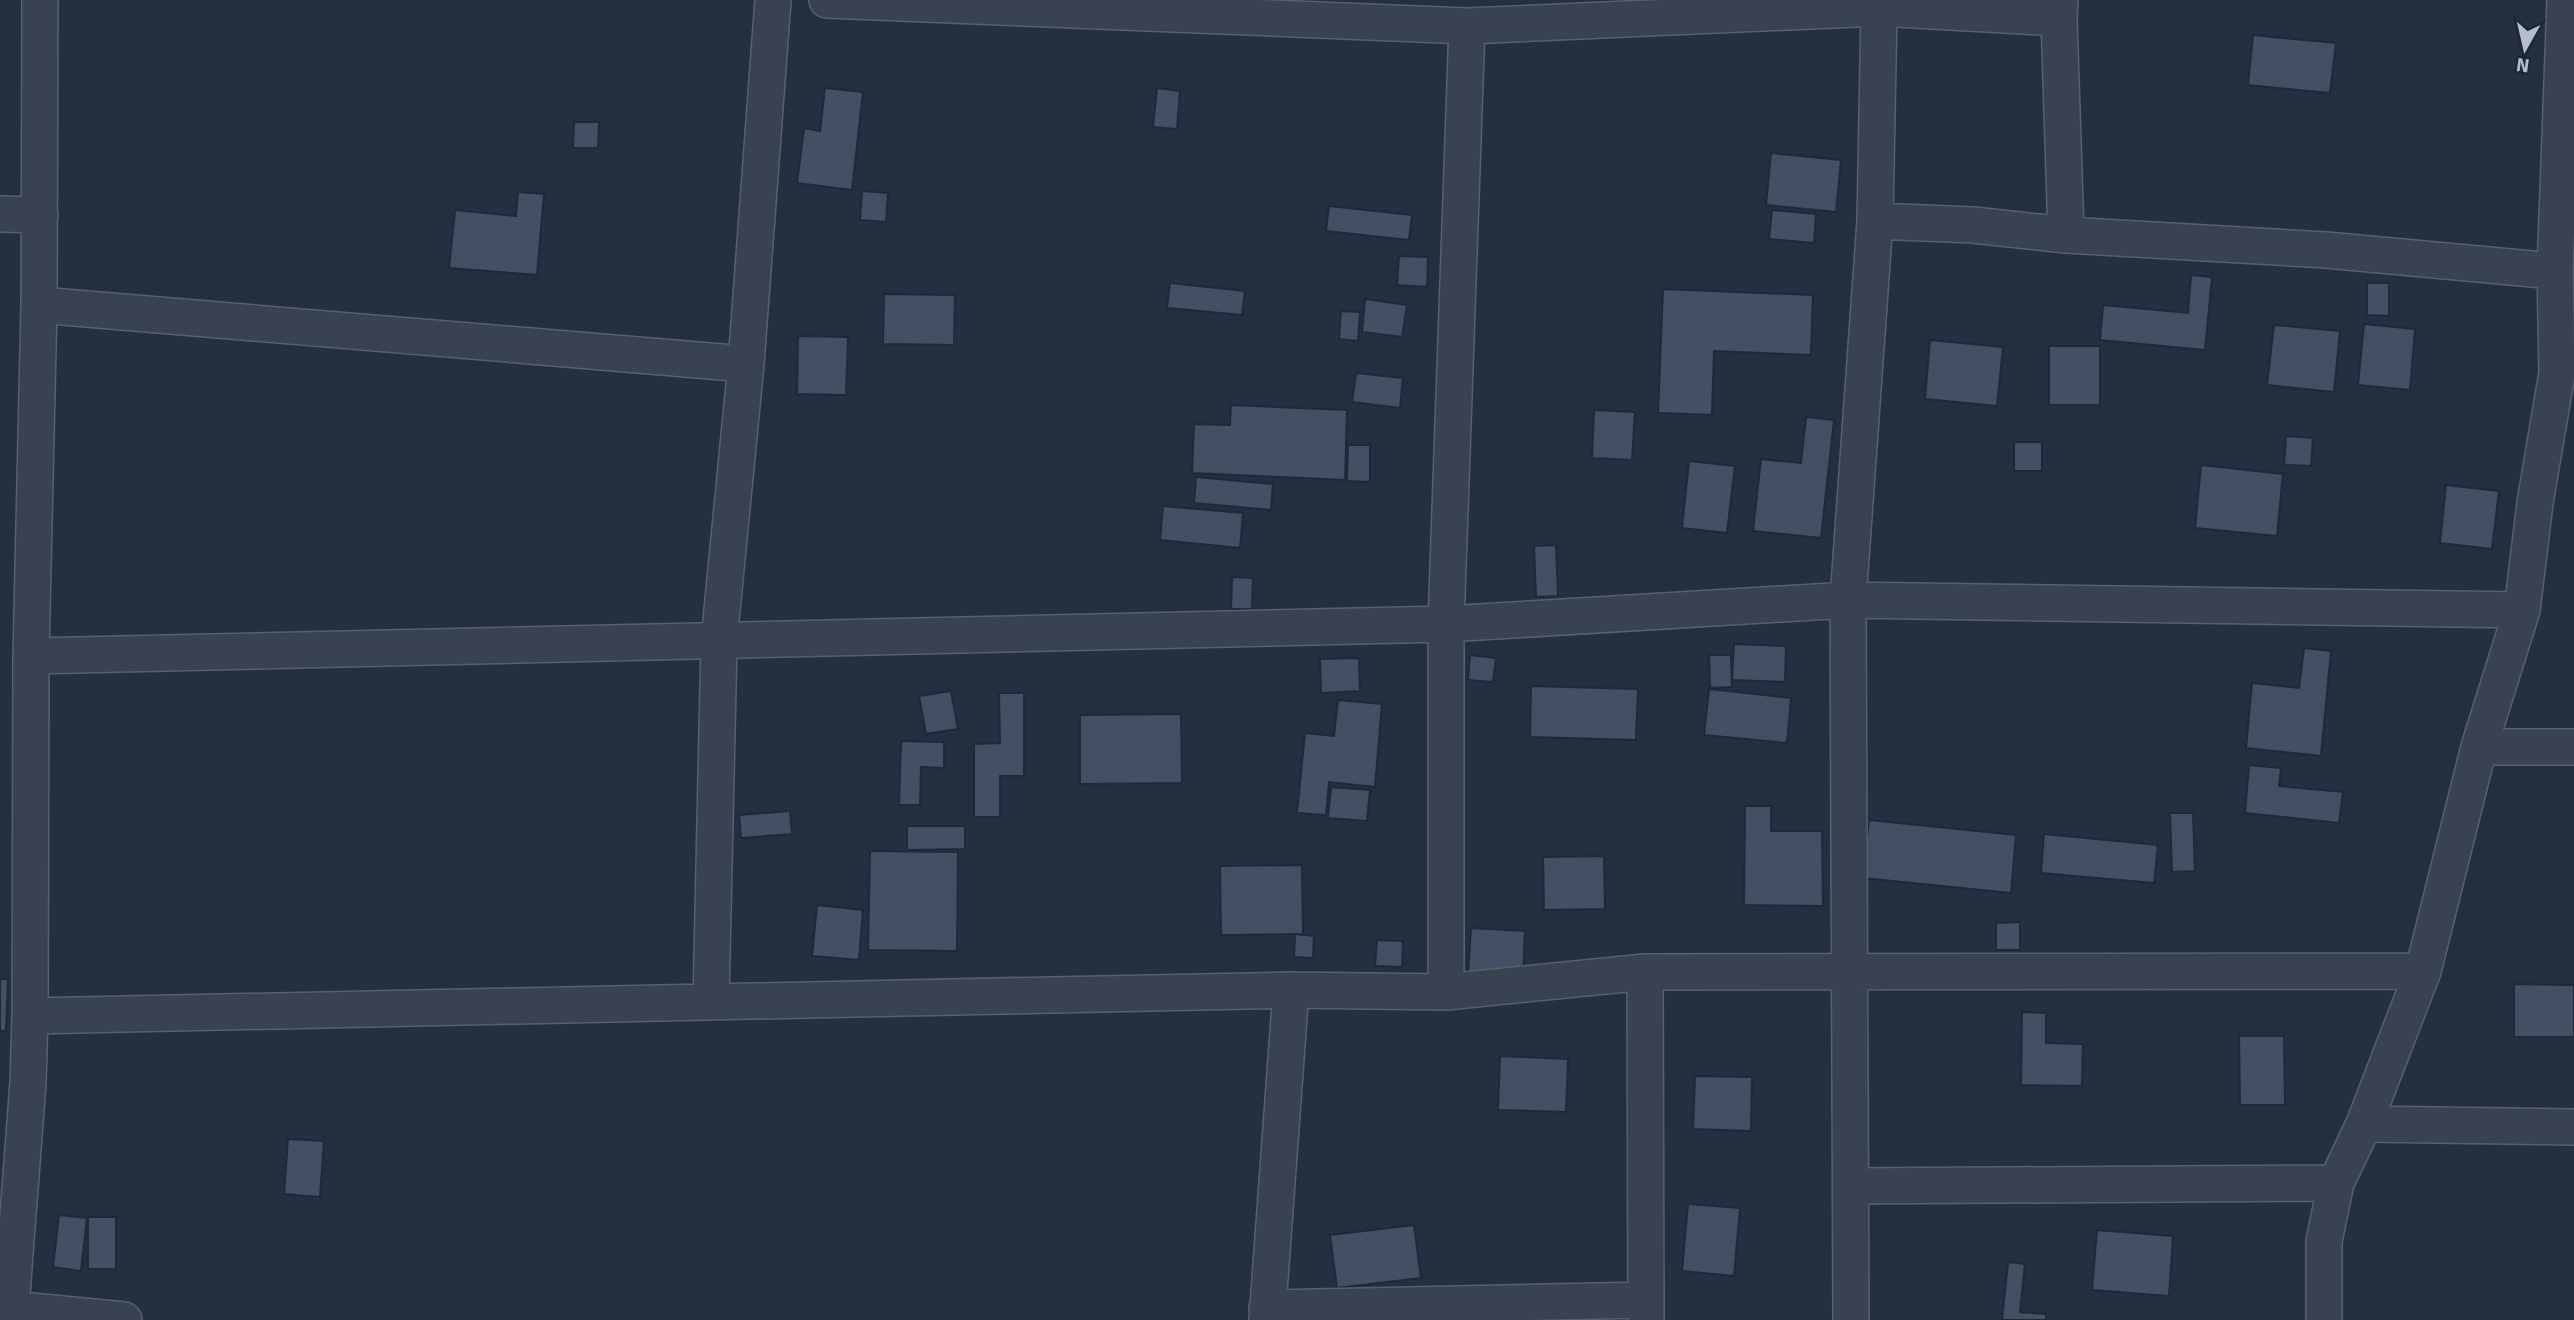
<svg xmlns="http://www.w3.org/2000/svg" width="2574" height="1320" viewBox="0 0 2574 1320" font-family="Signika,sans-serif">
<rect width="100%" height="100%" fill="#243041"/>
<path fill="#435063" stroke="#1f2938" stroke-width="2" d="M2253,35L2336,43L2330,93L2248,85Z
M825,88L863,92L852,190L797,183L804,128L820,131Z
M1157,88L1180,91L1177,129L1153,127Z
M574,122H599L598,148H573Z
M1771,153L1841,160L1836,212L1766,205Z
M862,191L888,193L886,222L860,220Z
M518,192L544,194L537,275L449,268L455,210L516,216Z
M1329,206L1412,215L1409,240L1326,231Z
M1772,210L1816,214L1814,243L1769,239Z
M1399,256L1428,257L1427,287L1397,285Z
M2191,275L2212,277L2205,350L2100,340L2103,305L2188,313Z
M1170,283L1245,291L1242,315L1167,308Z
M2367,283H2389V316L2367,315Z
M1663,289L1813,295L1811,355L1714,351L1712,415L1658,413Z
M884,294L955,295L954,345L883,344Z
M1365,299L1407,305L1402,337L1362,332Z
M1341,311L1360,312L1358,341L1339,339Z
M2364,324L2415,329L2410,390L2358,385Z
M2274,325L2340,331L2334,392L2267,385Z
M798,336L848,337L846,395L797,394Z
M1930,340L2003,347L1997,406L1925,399Z
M2049,346H2100V405H2049Z
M1356,373L1403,378L1400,408L1352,402Z
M1231,405L1347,410L1345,480L1192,473L1194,424L1230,425Z
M1594,410L1635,412L1632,460L1592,458Z
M1806,417L1834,420L1821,538L1753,531L1761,459L1801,463Z
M2286,436L2313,438L2311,466L2284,465Z
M2014,442H2042V471H2014Z
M1348,445H1370V482L1347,481Z
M1689,461L1735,466L1727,533L1682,528Z
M2201,465L2283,474L2277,536L2195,528Z
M1196,477L1273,484L1271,510L1194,503Z
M2446,485L2499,491L2492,549L2440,543Z
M1163,506L1243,513L1240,548L1160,540Z
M1556,545L1558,596L1536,597L1534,546Z
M1232,577L1253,578L1252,609H1231Z
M1734,644L1786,646L1785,682L1732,680Z
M2304,648L2331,651L2321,756L2246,748L2252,683L2299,688Z
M1470,655L1496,658L1493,682L1468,680Z
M1709,655H1731L1732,687L1710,688Z
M1359,658L1360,691L1321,693L1320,659Z
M1531,686L1638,689L1636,740L1530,737Z
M1709,689L1791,698L1787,743L1704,735Z
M951,691L958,729L926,734L919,696Z
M999,693H1024V776H1000V817H974V744L1000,743Z
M1338,700L1382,704L1375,787L1329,782L1326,815L1297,813L1305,733L1334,736Z
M1181,714L1182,783L1080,784V715Z
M901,741L944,742V768L921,767L920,805H899Z
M2249,765L2281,768L2279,786L2343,792L2339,823L2245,813Z
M1331,787L1370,790L1367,821L1328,818Z
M1745,806H1771V831H1822L1823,906L1744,905Z
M790,811L792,834L741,838L739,815Z
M2170,813H2193L2195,871L2172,872Z
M1869,820L2016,835L2011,893L1863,878Z
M907,826H965V849L907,850Z
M2044,834L2158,845L2154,883L2041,873Z
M870,851L958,852L957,951L868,950Z
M1604,856L1605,909L1544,910L1543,857Z
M1302,865L1303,934L1221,935L1220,866Z
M817,905L863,910L859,960L812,956Z
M2020,922V950H1996V923Z
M1471,928L1525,931L1523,977L1468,973Z
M1295,934L1314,936L1313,958L1294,957Z
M1377,940L1403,941L1402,967L1375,966Z
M0,979H8L6,1031H0Z
M2514,984L2574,985V1037H2514Z
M2022,1012L2046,1013V1043L2083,1044L2082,1086L2021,1085Z
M2239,1036H2284L2285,1105H2240Z
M1500,1056L1568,1059L1566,1112L1498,1110Z
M1695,1076L1752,1077L1751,1131L1693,1129Z
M288,1139L324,1141L320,1197L284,1194Z
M1688,1204L1740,1208L1734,1276L1682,1271Z
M59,1215L87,1218L81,1271L53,1267Z
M88,1217H116V1269H88Z
M1414,1225L1421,1278L1337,1288L1330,1235Z
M2097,1230L2173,1236L2169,1296L2092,1290Z
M2008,1262L2025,1264L2020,1312L2046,1314V1320H2002Z"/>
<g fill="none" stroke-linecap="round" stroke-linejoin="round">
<defs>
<path id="street" d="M827,0L1467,26L1879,8L2059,18L2060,0
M2059,18L2066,235
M0,214L40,215
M1875,221L1973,225L2066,235L2326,250L2555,271
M39,305L746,364
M31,656L1446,624L1848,600L2522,610
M2479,747H2574
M1645,972L1646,1320
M1446,992V624L1467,26
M711,1002L719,641L746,364L773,0
M30,1016L1291,990L1446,992L1645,972L2423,971
M2364,1124L2574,1127
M1851,1186L2336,1183
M1267,1308L1646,1300
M11,1309L124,1320
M10,1320L28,1083L30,1016L31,656L39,305L40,0
M1267,1320L1291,990
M1851,1320L1848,600L1875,221L1879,8
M2324,1320V1241L2336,1183L2364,1124L2423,971L2479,747L2522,610L2535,503L2557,373L2555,271L2565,0"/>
</defs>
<use href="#street" stroke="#56606e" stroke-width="38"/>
<use href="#street" stroke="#394250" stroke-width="35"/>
</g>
<g transform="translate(2525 49) rotate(188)" stroke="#1d2736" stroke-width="5" paint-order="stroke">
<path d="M0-5L12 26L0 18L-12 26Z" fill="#b5bdcb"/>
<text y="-10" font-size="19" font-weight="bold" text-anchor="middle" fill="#b5bdcb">N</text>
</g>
</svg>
